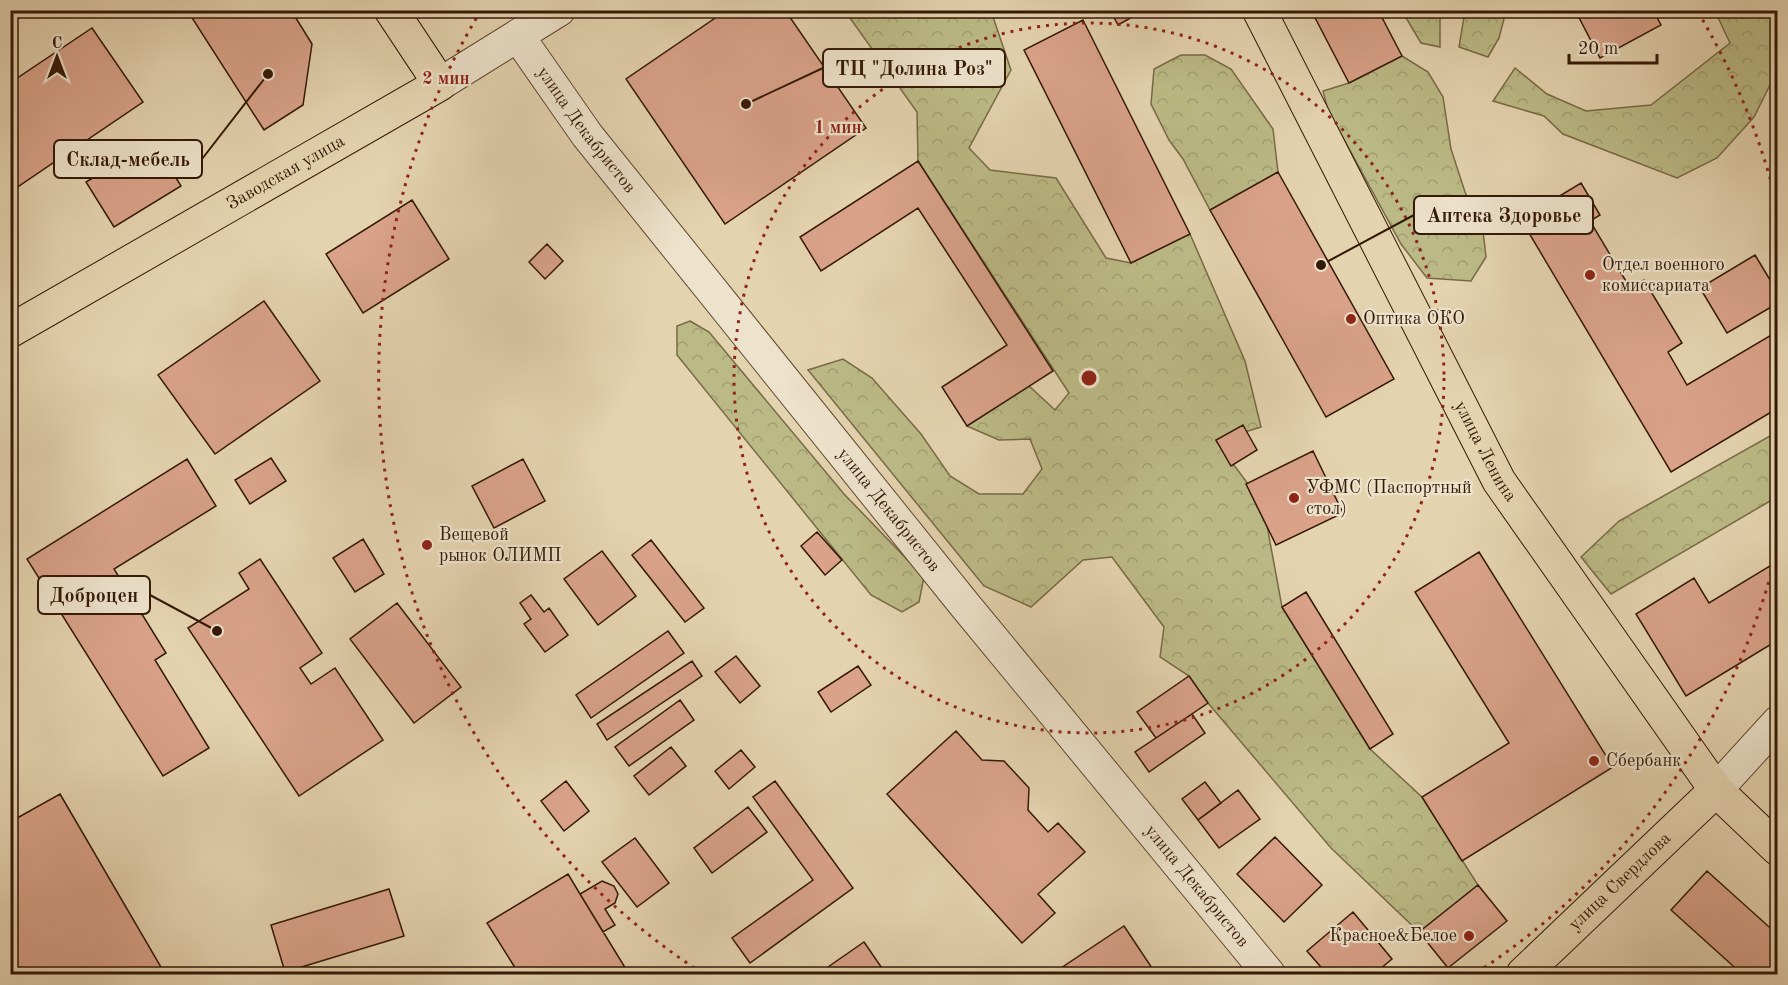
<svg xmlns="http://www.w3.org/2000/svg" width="1788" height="985" viewBox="0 0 1788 985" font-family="'Old Standard TT',serif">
<defs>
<pattern id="forest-crowns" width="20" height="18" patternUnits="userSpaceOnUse" patternTransform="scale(1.5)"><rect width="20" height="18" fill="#bbba86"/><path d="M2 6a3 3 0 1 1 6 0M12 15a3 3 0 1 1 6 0" fill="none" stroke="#a19f72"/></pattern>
</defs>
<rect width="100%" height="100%" fill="#e4d3af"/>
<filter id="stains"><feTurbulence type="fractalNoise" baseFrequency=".00333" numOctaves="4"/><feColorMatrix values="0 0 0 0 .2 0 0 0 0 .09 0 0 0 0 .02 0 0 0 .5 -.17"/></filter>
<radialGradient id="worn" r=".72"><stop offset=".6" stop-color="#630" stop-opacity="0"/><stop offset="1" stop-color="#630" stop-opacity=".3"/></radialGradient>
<path fill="url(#forest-crowns)" stroke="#786a46" stroke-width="1.5" d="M845,11H991L1011,70L969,148L990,170L1056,178L1106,258L1131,263L1190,234L1245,361L1261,427L1216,441L1263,504L1282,607L1370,749L1422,797L1478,885L1419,932L1331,848L1208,703L1189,676L1160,657L1164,627L1112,557L1083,560L1031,607L984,586L808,370L843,359L872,378L921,434L950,476L979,494H1023L1042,469L1030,439L999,440L967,426L1029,386L1055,410L1069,393L918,161L917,112Z
M1402,11H1440V47L1421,43Z
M1465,11H1506L1499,38L1488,57L1459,47Z
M1715,11H1777V100L1770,85L1754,117L1717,158L1677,178L1563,134L1544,116L1493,101L1515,68L1547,94L1586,111L1651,105L1730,43Z
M1181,55H1205L1231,69L1273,129L1278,172L1210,210L1183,159L1169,140L1151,104L1154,69Z
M1402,56L1428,72L1443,97L1451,149L1465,192L1483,231L1486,257L1471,281L1427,278L1401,244L1328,110L1323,91L1349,83Z
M690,321L709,332L844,494L924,577L919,602L902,612L871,595L677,355V326Z
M1777,432V497L1611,594L1581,557L1619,521Z"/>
<path fill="#d9a289" stroke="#341907" stroke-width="1.5" d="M10,10H32L10,23Z
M187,10H291L312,44L303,105L264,130Z
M727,10H785L866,128L725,224L626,79Z
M1110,10H1145L1118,25Z
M1311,10H1378L1402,56L1349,83Z
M1575,10H1653L1661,25L1600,58Z
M1083,20L1190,234L1131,263L1024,50Z
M92,28L143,102L10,192V83Z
M154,141L181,186L114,227L86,182Z
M918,161L1053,371L967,426L942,387L1007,345L918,208L821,271L800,237Z
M1278,172L1394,379L1326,417L1210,210Z
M1581,183L1600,215L1590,221L1630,288L1644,280L1682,343L1668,352L1687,385L1778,331V408L1671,472L1526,228L1554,211L1548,203Z
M412,200L449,259L363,313L326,254Z
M547,244L563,261L545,279L529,262Z
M1755,255L1778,293V303L1727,333L1700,288Z
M264,301L320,381L215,454L158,375Z
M1243,425L1257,450L1231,466L1216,440Z
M1313,451L1343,513L1276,545L1246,484Z
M271,458L286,481L250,504L235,480Z
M187,459L216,506L114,569L166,653L155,660L209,748L163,776L27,559Z
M523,459L545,501L494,528L472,486Z
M817,532L842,560L825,575L801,546Z
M363,539L384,574L355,592L333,558Z
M651,540L704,608L685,622L632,555Z
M602,551L636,596L598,625L564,579Z
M1479,552L1613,767L1462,861L1422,797L1509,743L1415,592Z
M260,559L322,653L300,668L311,684L335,668L383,740L299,796L188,628L249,589L239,573Z
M1778,561V640L1686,696L1636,614L1694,578L1709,603Z
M1306,592L1393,734L1370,749L1282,607Z
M531,595L544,612L549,608L568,635L545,652L524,624L531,619L520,603Z
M397,603L461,687L414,723L350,639Z
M668,631L684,653L591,718L576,695Z
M736,656L760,686L740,703L715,672Z
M692,661L702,676L607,740L597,724Z
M858,666L871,685L831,712L818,692Z
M1189,676L1208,703L1156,738L1137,712Z
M680,700L694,720L629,766L615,747Z
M1192,714L1205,733L1149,772L1135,752Z
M956,731L982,760L1004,761L1029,788L1028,810L1048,832L1058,823L1085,852L1038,894L1055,913L1022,943L887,794Z
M671,747L686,766L649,795L634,776Z
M741,750L755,767L729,789L715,771Z
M566,781L589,811L564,831L541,801Z
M775,781L853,888L750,963L732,938L813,880L753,797Z
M1205,782L1221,803L1198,820L1182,799Z
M1238,790L1260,819L1219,848L1198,820Z
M60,794L165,974H10V822Z
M748,807L767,832L712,873L694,848Z
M1275,837L1322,885L1284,922L1237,874Z
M635,838L669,883L637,907L602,862Z
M1707,871L1778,935V974H1742L1671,910Z
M568,874L580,894L629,974H519L487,923Z
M602,881L614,886L618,894L615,903L605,909L615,925L603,932L580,894Z
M1478,885L1507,921L1448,968L1419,932Z
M389,889L404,936L285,972L271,925Z
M1353,912L1392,959L1374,974H1327L1307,951Z
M1124,926L1156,974H1052Z
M864,942L886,974H818Z"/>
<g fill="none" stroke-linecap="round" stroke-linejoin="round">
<defs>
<g id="minor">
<path id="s1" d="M518,36L587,135L964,604L1269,974"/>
<path d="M440,84L559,10"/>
<path d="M1716,790L1778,722"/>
</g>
<g id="major">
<path id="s2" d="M1259,10L1499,481L1716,790L1778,849"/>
<path id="s3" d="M10,331L440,84L391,10"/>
<path id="s4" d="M1523,974L1716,790"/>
</g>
</defs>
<use href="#minor" stroke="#604831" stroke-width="34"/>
<use href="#major" stroke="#341907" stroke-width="35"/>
<use href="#minor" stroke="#ede2cb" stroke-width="32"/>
<use href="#major" stroke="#e4d3af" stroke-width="33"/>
</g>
<g fill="none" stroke="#8f2418" stroke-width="3" stroke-dasharray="3 6">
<circle cx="1089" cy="378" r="355"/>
<path d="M1776 556A710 710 0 0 1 1476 973M702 973A710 710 0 0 1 480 12M1698 12A710 710 0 0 1 1776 200"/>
</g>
<g fill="#8f2418" stroke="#ede2cb" stroke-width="2">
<circle cx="1590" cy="275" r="6"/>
<circle cx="1351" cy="319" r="6"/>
<circle cx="1294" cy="498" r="6"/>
<circle cx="427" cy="545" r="6"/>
<circle cx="1594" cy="761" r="6"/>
<circle cx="1469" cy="936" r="6"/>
</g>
<g text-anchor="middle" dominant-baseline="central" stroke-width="4.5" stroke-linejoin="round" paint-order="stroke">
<g font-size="18" fill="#341907" stroke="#ede2cb">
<text stroke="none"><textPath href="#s1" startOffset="116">улица Декабристов</textPath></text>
<text stroke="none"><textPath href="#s3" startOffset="318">Заводская улица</textPath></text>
<text stroke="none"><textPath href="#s2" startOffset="496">улица Ленина</textPath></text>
<text stroke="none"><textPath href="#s1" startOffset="602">улица Декабристов</textPath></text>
<text stroke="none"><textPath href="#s4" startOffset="134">улица Свердлова</textPath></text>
<text stroke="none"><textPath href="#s1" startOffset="1088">улица Декабристов</textPath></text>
</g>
<g font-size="18" fill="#341907" stroke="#ede2cb" text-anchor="start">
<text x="1602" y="265">Отдел военного<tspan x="1602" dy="21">комиссариата</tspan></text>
<text x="1363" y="319">Оптика ОКО</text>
<text x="1306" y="488">УФМС (Паспортный<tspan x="1306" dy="21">стол)</tspan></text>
<text x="439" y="535">Вещевой<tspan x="439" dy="21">рынок ОЛИМП</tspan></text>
<text x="1606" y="761">Сбербанк</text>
<text x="1457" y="936" text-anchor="end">Красное&amp;Белое</text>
</g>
</g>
<circle cx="1089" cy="378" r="9" fill="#8f2418" stroke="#ede2cb" stroke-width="3"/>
<g font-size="18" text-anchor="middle" font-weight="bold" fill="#8f2418" stroke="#ede2cb" stroke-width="4.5" stroke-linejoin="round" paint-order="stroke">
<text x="446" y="84">2 мин</text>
<text x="838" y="133">1 мин</text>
</g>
<path fill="none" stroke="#341907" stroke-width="2" d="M746 104L823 68M268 74L202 159M1321 265L1414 215M217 631L150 595"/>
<g fill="#341907" stroke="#ede2cb" stroke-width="2">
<circle cx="746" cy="104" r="6"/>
<circle cx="268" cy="74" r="6"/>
<circle cx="1321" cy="265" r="6"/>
<circle cx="217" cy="631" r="6"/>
</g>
<g fill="#ede2cb" stroke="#341907" stroke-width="2">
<rect x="823" y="49" width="182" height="38" rx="6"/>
<rect x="54" y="140" width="148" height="38" rx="6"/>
<rect x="1414" y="196" width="179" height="38" rx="6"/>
<rect x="38" y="576" width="112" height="38" rx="6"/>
</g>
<g font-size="20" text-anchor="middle" font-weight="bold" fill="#341907">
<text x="914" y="75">ТЦ "Долина Роз"</text>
<text x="128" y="166">Склад-мебель</text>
<text x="1504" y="222">Аптека Здоровье</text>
<text x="94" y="602">Доброцен</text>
</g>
<rect width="1788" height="985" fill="none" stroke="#e4d3af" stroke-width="36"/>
<rect x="12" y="12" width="1764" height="961" fill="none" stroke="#341907" stroke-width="3"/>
<rect x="18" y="18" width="1752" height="949" fill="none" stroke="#341907" stroke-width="1.5"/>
<g transform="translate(57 57)" stroke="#ede2cb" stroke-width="4.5" paint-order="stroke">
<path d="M0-4.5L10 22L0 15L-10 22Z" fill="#341907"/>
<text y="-9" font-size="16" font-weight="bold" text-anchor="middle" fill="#341907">С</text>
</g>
<path d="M1569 54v9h88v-9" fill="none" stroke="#341907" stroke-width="3"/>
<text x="1578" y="54" font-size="18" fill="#341907" stroke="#ede2cb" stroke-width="4.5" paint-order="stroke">20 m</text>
<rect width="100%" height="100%" filter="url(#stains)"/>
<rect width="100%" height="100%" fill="url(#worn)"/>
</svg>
